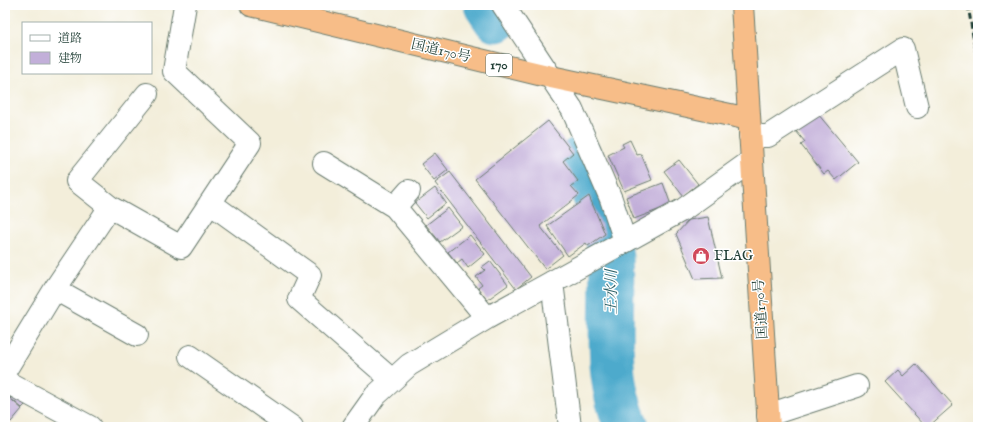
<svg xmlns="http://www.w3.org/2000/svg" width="983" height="432" viewBox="0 0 983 432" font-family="'IM FELL English','Noto Serif JP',serif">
<rect width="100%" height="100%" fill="#fff"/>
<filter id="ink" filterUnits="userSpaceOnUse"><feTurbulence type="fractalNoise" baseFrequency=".025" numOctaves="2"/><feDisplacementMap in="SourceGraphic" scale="8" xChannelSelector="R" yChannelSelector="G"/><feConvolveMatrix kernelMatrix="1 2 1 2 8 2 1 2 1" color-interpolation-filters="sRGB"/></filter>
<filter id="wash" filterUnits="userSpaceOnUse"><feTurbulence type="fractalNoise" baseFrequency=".012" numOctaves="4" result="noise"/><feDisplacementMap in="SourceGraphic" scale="16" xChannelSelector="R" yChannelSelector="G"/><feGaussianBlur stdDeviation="0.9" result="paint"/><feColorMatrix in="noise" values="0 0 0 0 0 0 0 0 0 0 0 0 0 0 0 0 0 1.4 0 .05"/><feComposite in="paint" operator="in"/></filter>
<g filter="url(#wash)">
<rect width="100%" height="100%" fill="#f3eeda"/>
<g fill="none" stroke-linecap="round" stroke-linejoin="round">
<path stroke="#4eaacc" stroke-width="45" d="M486,5L496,20
M580,159C592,190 608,224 611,258C615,316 602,372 627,427"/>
</g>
<g id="blocks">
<path fill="#c2afd9" d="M818,114L858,162L836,180L828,171L824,174L801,145L805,142L796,131Z
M548,121L573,153L563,161L578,181L571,186L579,195L540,226L563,255L545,269L475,179Z
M630,140L637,155L641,154L652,180L624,191L608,155L624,147L622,144Z
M435,153L448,170L434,181L421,164Z
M679,160L698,184L683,196L664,171Z
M450,172L531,277L516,289L435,183Z
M663,183L671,205L634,219L626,197Z
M435,188L446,203L427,218L415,203Z
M589,196L605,234L588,246L586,243L568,256L547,226Z
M448,208L462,226L440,242L426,225Z
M708,217L722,278L695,279L676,234L689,220Z
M470,235L485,254L468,268L462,259L457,263L448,252Z
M490,261L508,285L487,300L478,288L482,285L476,277L485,270L482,267Z
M916,364L953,405L928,427H926L885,382L898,370L903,376Z
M15,393L27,403L22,408L10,398Z
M5,394L22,409L11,422L5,416Z
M5,418L10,423L6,427H5Z"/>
</g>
</g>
<g filter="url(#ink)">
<use href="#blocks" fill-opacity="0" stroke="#697b6e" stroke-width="1"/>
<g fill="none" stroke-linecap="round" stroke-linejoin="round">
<defs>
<path id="street" d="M503,5L572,109L611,199L625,241
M750,136H768L903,49L917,107
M324,163L395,207L487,318
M210,203L310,275L299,299L392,380
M110,207L77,181L147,94
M395,207L409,191
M552,282L570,427
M55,289L137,335
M190,356L292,427
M5,371L55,289L110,207L181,247L250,143L174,71L185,5
M5,381L90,427
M768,415L857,386
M353,427L375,396L409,365L487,318L684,209L751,161"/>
<path id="highway" d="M251,5L551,77L749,119
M742,5L769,427"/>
</defs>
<use href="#street" stroke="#697b6e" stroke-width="24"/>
<use href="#highway" stroke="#697b6e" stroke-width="24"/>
<use href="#street" stroke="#fff" stroke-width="22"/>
<use href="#highway" stroke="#f7bd88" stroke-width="22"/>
<path stroke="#1f3d34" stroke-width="3" stroke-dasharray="6 3" stroke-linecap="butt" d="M968,5L978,67"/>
</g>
</g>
<defs>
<symbol id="shop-disc" viewBox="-11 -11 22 22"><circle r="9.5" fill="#d1495b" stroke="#fff"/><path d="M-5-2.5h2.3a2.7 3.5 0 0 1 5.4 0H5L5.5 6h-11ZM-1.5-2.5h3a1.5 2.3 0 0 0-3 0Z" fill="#fff"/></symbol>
</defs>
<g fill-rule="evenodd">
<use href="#shop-disc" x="691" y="246" width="20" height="20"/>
</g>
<g text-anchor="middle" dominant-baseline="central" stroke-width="3" stroke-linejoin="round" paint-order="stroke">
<rect fill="#fff" stroke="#627771" stroke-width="1" x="486" y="54" width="26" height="22" rx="3"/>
<g font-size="13" font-weight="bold" fill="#1f3d34">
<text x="499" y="65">170</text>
</g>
<g font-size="14" fill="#1f3d34" stroke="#fff">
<text transform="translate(441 51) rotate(13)">国道170号</text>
<text transform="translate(761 309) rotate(-94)">国道170号</text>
</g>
<g font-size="14" fill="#1f3d34" stroke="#fff" text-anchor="start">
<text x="714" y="256">FLAG</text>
</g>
<g font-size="15" font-style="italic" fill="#2f6369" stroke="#fff">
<text transform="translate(611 292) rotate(-90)">王水川</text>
</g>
</g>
<rect width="983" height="432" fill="none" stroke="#fff" stroke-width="20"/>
<rect x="22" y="22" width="130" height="52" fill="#ffffff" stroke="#a5b1ae"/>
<rect x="30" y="35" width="20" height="6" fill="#ffffff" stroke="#a5b1ae"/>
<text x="58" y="42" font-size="12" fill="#1f3d34">道路</text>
<rect x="30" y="52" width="20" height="12" fill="#c2afd9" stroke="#a5b1ae"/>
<text x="58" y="62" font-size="12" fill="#1f3d34">建物</text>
</svg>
